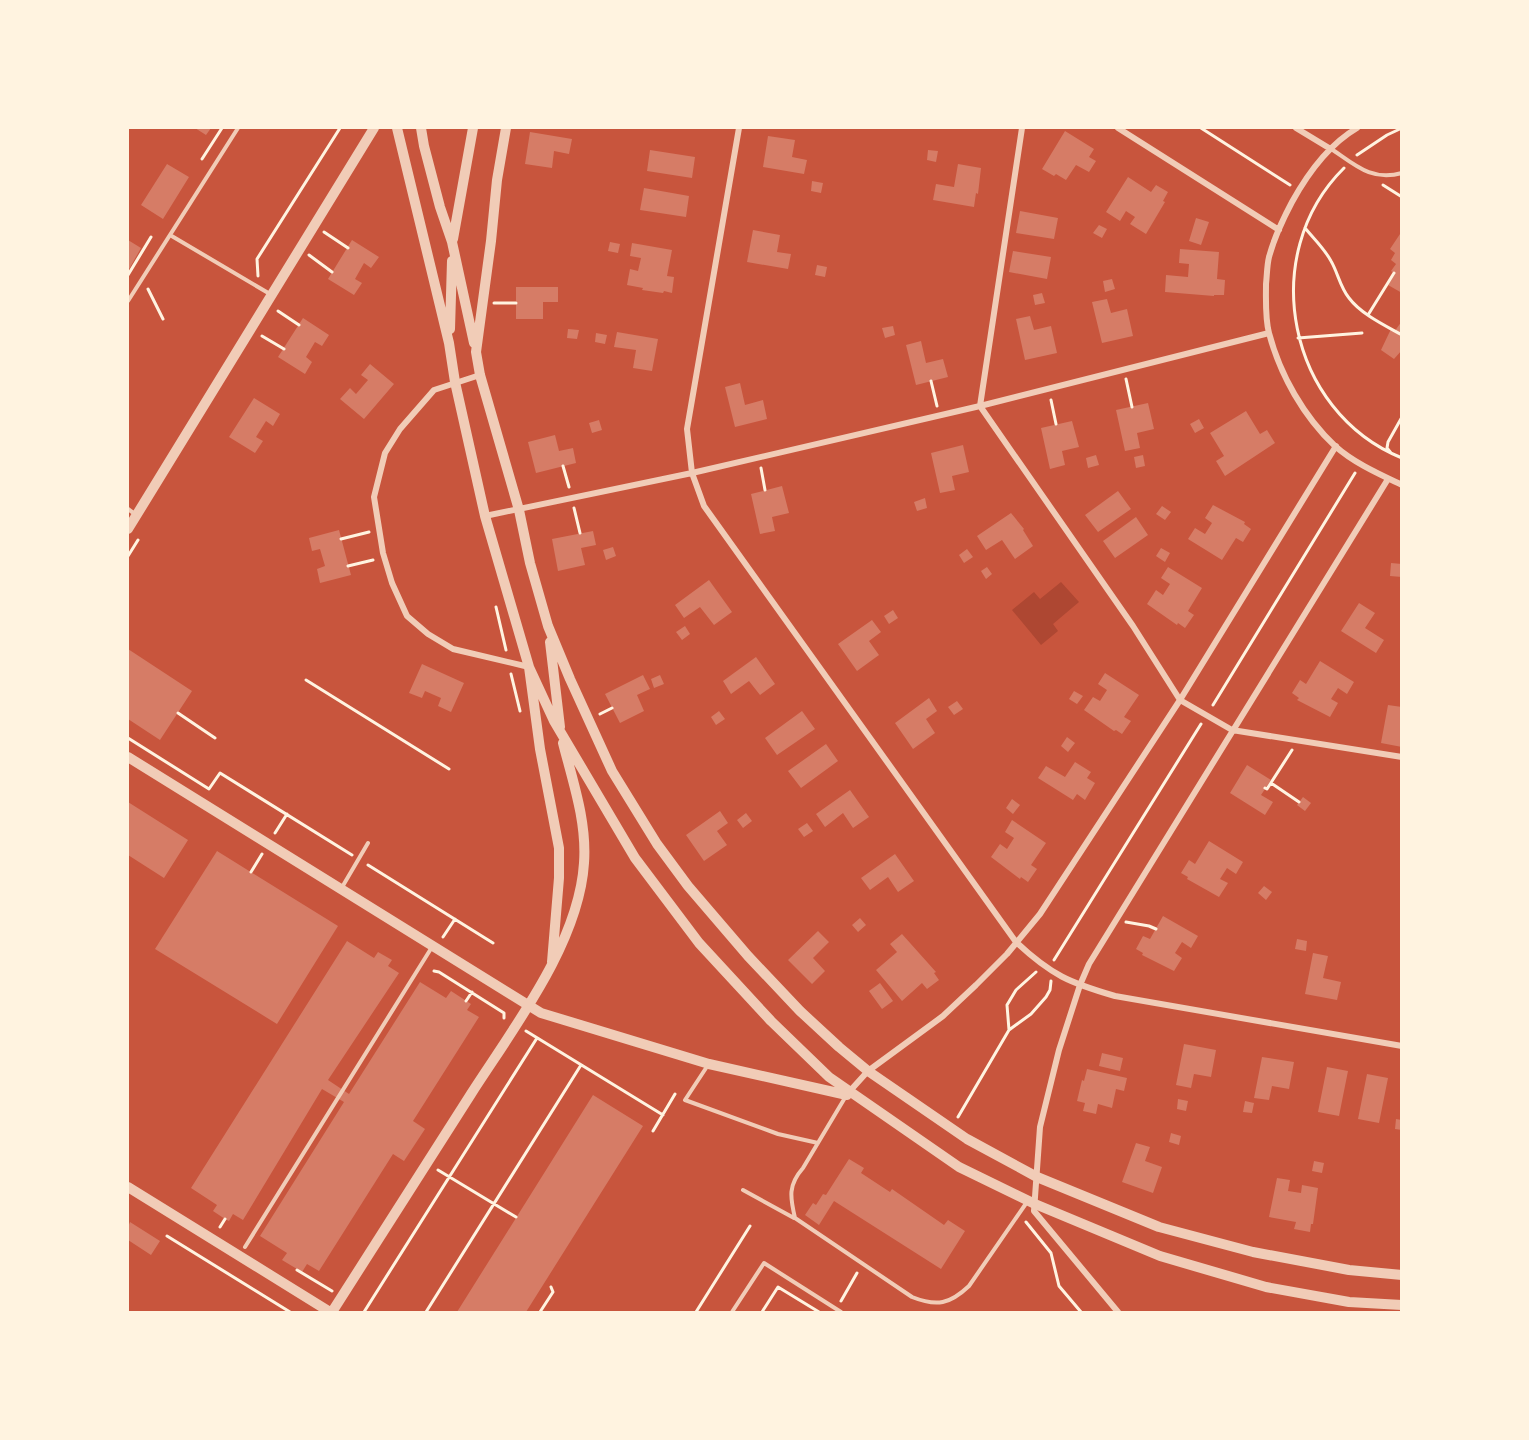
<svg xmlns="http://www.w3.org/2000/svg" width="1529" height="1440" viewBox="0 0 1529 1440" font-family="Roboto,sans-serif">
<rect width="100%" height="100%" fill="#c8553d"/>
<path fill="#ae4732" d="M1061,582L1079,602L1053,624L1058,631L1041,645L1012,610L1034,592L1040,599Z"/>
<path fill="#d67c66" d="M195,128H211L206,135Z
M1065,131L1094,149L1089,157L1096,161L1089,172L1076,165L1066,180L1056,174L1054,176L1042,169Z
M530,132L572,139L569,154L554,151L552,168L525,164Z
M768,136L795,140L792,157L807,160L804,174L763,167Z
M650,150L695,157L692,178L647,171Z
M928,150L938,151L936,162L927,160Z
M167,164L189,177L163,219L141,205Z
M958,164L981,168L978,194L976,193L974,207L933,200L936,184L954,187Z
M1128,177L1151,192L1156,185L1168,192L1163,201L1165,202L1146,234L1130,224L1135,217L1126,211L1120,221L1106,212Z
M812,181L823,183L821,193L811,191Z
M644,188L689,196L686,217L640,210Z
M1020,211L1058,218L1054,239L1016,233Z
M1196,218L1209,222L1201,245L1189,241Z
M1099,225L1107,229L1102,238L1093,233Z
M753,230L780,235L777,252L791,254L788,269L747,262Z
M1402,231V293L1388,285L1395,274L1391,271L1396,264L1391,260L1395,253L1390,249Z
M128,240L141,248L128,271Z
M352,240L379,257L371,268L364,263L355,279L362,283L354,295L328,279Z
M610,242L620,244L618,253L608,251Z
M632,243L672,250L667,276L674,277L672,293L664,291L663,293L642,290L643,288L627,285L630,269L638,271L641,258L630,256Z
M1180,249L1219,252L1217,279L1225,280L1224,295H1214V296L1165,292L1166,275L1188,277L1189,264L1179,263Z
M1013,251L1051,257L1047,279L1009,272Z
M817,265L827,267L825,277L815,275Z
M1112,279L1115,289L1105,292L1103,281Z
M516,287H558V302H543V319H516Z
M1042,293L1045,303L1035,305L1033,295Z
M1107,299L1111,313L1127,309L1133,336L1102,343L1092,302Z
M1030,316L1034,330L1051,326L1057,353L1025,360L1016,319Z
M303,318L329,335L322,346L315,342L306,357L312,362L305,374L278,357Z
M1402,321V350L1394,359L1381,350L1391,329L1394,332Z
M893,326L895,335L885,338L882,328Z
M568,329L579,330L577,339L567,338Z
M617,332L658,339L652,371L633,368L636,350L614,347Z
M596,333L607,335L605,344L595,342Z
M921,341L926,363L943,359L948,377L916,385L906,345Z
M370,364L394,384L364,419L340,399L350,388L356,394L368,380L361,375Z
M740,383L745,405L763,400L767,419L735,427L725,387Z
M254,398L280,414L273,426L266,421L256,437L263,441L255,453L229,437Z
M1148,403L1154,429L1137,433L1140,448L1125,451L1116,410Z
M1246,411L1260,434L1267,430L1275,443L1225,476L1216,461L1224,456L1210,433Z
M1199,419L1204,428L1195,433L1190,424Z
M599,420L602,430L592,433L589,423Z
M1072,421L1079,447L1062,451L1065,465L1050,469L1041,428Z
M555,435L559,451L573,448L576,463L536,473L528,442Z
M963,445L969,472L952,476L955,490L940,493L931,453Z
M1096,455L1099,465L1088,468L1086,458Z
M1143,455L1145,466L1136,468L1134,457Z
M782,486L789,513L772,517L775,531L760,534L751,494Z
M1118,491L1131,509L1098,532L1085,515Z
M925,498L927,508L917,511L914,502Z
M1213,505L1245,522L1244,524L1251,529L1243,542L1236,538L1222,560L1188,539L1195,528L1205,534L1212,523L1205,518Z
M1162,506L1171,512L1165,520L1156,514Z
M1011,513L1024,529L1023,530L1033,546L1015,559L1002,540L986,550L977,536Z
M1136,517L1148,535L1115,558L1103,541Z
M339,530L351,575L320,583L317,569L325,566L320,549L312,551L309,538Z
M593,531L596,545L581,548L585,565L558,571L552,539Z
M613,547L616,556L606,560L603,550Z
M1161,548L1170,553L1165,562L1156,556Z
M967,549L973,557L964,563L959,555Z
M1391,563L1402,564V577L1390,576Z
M987,567L992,574L986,579L981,571Z
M1168,567L1202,588L1188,611L1194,615L1185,628L1178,623L1177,625L1147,604L1156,590L1163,595L1170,584L1161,578Z
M709,580L732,612L714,625L700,607L684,618L675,605Z
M1359,603L1375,613L1365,628L1384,640L1376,653L1341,631Z
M893,610L898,618L889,624L884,616Z
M872,620L881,632L869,641L879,655L857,671L838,644Z
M685,626L690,634L682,640L676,632Z
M128,649L192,691L160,740L128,719Z
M756,657L775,684L760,695L749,681L731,694L723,681Z
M1320,661L1354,682L1347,694L1338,688L1331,699L1338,703L1330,717L1297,700L1299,698L1292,693L1300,680L1306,684Z
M422,664L464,683L451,712L438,706L441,698L425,691L422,698L409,693Z
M1105,673L1139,695L1124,717L1131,721L1122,734L1116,730L1114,731L1084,710L1093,697L1100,701L1107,690L1098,684Z
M643,675L650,689L637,695L644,711L620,723L605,694Z
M660,675L664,684L654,688L651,679Z
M1074,691L1083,696L1077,704L1069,699Z
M929,698L937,711L926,719L935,733L913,749L895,723Z
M957,701L963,709L954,715L948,707Z
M1388,705L1402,707V747L1381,743Z
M719,711L725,719L716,725L711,717Z
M802,711L815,729L777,755L765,738Z
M1067,737L1075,743L1068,752L1061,746Z
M826,744L838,761L801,788L788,771Z
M1075,762L1091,772L1087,778L1095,783L1085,800L1077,794L1073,800L1038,778L1046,766L1065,777Z
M1247,765L1271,780L1261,795L1273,802L1265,815L1230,793Z
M850,790L869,817L853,828L843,813L825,827L816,814Z
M1303,797L1311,803L1305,811L1297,805Z
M1012,799L1020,805L1013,814L1006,808Z
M128,802L188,840L164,878L128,855Z
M720,811L728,823L717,831L727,845L704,861L686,835Z
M746,813L752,821L743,828L737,820Z
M1012,820L1046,843L1031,865L1037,869L1028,882L1021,877L1020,879L991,857L1000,844L1007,849L1014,838L1005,832Z
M807,823L813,831L804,837L798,829Z
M1209,841L1243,862L1236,874L1227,868L1220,879L1228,883L1219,897L1187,879L1188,877L1181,873L1189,860L1195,864Z
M217,851L338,926L277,1024L155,949Z
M895,854L914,881L898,892L888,877L870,890L861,878Z
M1264,886L1272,892L1266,900L1258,893Z
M1163,916L1198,936L1191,948L1182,942L1175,953L1182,958L1174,971L1142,955L1143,953L1136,949L1143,936L1150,939Z
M860,918L866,925L858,932L852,925Z
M818,931L829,942L813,958L825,971L812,984L788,960Z
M902,934L936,972L934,973L939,980L927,989L922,983L902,1001L876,970L897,952L890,944Z
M1297,939L1307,941L1306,951L1295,949Z
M347,941L374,958L378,952L392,960L388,966L399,973L328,1080L349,1094L420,982L446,998L451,991L471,1004L467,1010L479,1017L413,1121L425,1129L404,1161L393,1154L319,1271L307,1264L302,1272L282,1260L287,1253L260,1236L344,1102L322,1089L243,1220L233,1214L229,1221L225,1219L213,1211L217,1205L191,1188Z
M1313,953L1328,956L1323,978L1341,982L1337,1000L1305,994Z
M880,983L893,1001L882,1009L869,991Z
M1184,1044L1216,1050L1211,1077L1194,1074L1191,1088L1176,1085Z
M1102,1053L1123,1058L1120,1071L1099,1066Z
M1262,1057L1294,1062L1289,1089L1272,1086L1269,1100L1254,1098Z
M1327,1067L1348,1071L1339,1116L1318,1112Z
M1087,1069L1127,1078L1124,1091L1116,1089L1112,1108L1098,1104L1096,1114L1083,1111L1085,1103L1077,1101L1082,1080L1084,1081Z
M1367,1074L1388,1078L1379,1123L1358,1119Z
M593,1095L643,1126L526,1312H457Z
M1178,1099L1188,1101L1186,1111L1177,1109Z
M1245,1101L1254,1103L1252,1113L1243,1112Z
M1396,1119L1402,1120V1130L1395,1129Z
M1171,1133L1181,1136L1179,1145L1169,1142Z
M1136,1143L1150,1147L1145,1161L1162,1167L1153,1193L1122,1182Z
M849,1159L864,1168L861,1173L890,1192L892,1189L944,1225L948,1220L965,1231L941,1269L834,1201L819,1225L805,1215L813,1203L816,1205L823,1194L826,1195Z
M1314,1161L1324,1163L1322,1173L1312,1171Z
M1277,1178L1290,1180L1288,1191L1301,1193L1302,1185L1318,1188L1313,1224H1311L1310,1232L1294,1229L1296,1222L1269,1217Z
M130,1222L160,1241L151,1255L128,1240V1227Z"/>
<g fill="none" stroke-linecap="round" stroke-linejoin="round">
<path stroke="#fff3e0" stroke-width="3" d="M1201,128L1290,185
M1357,155L1387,135L1402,128
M202,159L222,128
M1344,168C1256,255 1288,412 1402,458
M1383,185L1402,197
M1305,228C1314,239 1324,248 1331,261C1338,273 1340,287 1349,298C1361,314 1384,325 1402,335
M324,232L348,248
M309,255L332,272
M128,275L151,237
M258,276L257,259L340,128
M148,289L163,319
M494,303H516
M278,311L299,325
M1368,315L1394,273
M262,336L284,349
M1298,338L1362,333
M1126,379L1132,407
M931,381L937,406
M1051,400L1056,424
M1391,453L1387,448L1388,442L1402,417
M563,466L569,487
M761,468L765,490
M574,508L580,533
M341,539L369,532
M128,556L138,540
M348,566L373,560
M496,607L506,650
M511,674L520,711
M306,680L449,769
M1213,705L1355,473
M178,713L215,738
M600,714L612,708
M128,738L209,789L220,773L352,855
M1271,783L1299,802
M1265,788L1267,789L1292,750
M275,833L287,814
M368,865L493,943
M251,872L262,854
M1126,922L1149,926L1156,929
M443,937L455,919
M1054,960L1201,724
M434,971L439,972L504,1013V1018
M466,1001L472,992
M1009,1030L1007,1005L1016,990L1036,972
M526,1031L663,1115
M958,1117L1009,1030L1031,1014L1046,997L1050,990L1051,981
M653,1131L675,1094
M438,1170L516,1217
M1026,1222L1051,1253L1059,1286L1081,1312
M220,1227L225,1219
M167,1236L290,1312
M297,1270L332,1291
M841,1301L857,1273
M364,1312L537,1038
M426,1312L581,1065
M540,1312L553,1292L551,1287
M696,1312L750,1226
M762,1312L778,1287L819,1312"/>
<path stroke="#f1ccb7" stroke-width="4" d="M1330,148C1354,164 1371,182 1402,173
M170,235L270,294
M128,301L238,128
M128,509L135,514
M341,889L368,843
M708,1065L685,1100L778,1134L818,1143
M846,1096L803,1168C788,1185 790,1197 795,1218L912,1297C937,1307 950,1304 969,1286L1027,1202
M743,1190L794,1218
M245,1247L432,947
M732,1312L764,1263L841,1312"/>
<path stroke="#f1ccb7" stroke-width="6" d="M739,128L687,429L692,473L704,506L1016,942C1051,975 1070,983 1115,996L1402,1046
M1022,128L980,406L1133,626L1180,700L1232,730L1402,757
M1118,128L1279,230
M1296,128L1329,148
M1357,128C1328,145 1308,173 1292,202C1283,219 1274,238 1269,257C1267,265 1267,275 1266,284C1266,300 1265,318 1269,333C1280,375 1304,417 1335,446C1354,463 1379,474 1402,485
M480,375L434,390L400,429L385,453L374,497L383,553L392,583L407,616L428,634L453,649L529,667
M485,516L692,473L980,406L1269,333
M849,1092L868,1071L943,1016L976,985L1007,954L1040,914L1180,700L1336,446
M1118,1312L1034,1211L1040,1127L1059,1050L1080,985L1089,964L1388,479"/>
<path stroke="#f1ccb7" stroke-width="10" d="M397,128L449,343L455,382L485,516L529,667L540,749L559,848V878L552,962
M421,128L424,146L440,207L452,242L474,343
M506,128L497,180L491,241L476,352L480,375L519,510L530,563L548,626L570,679L612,771L657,844L688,886L748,956L800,1011L839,1047L868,1071L967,1139L1037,1177L1159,1227L1253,1252L1349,1270L1402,1275
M453,239L473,128
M450,329L452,261
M128,529L374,128
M550,642L560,727
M529,667L554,721L635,858L699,943L771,1021L829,1077L959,1167L1035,1204L1160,1256L1266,1287L1349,1302L1402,1305
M128,757L541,1013L709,1064L847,1095
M128,1187L330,1312
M332,1312C378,1239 425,1167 471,1094C514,1027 579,943 584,863C587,822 573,782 563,743"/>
</g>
<rect width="1529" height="1440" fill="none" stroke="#fff3e0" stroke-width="258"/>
</svg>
